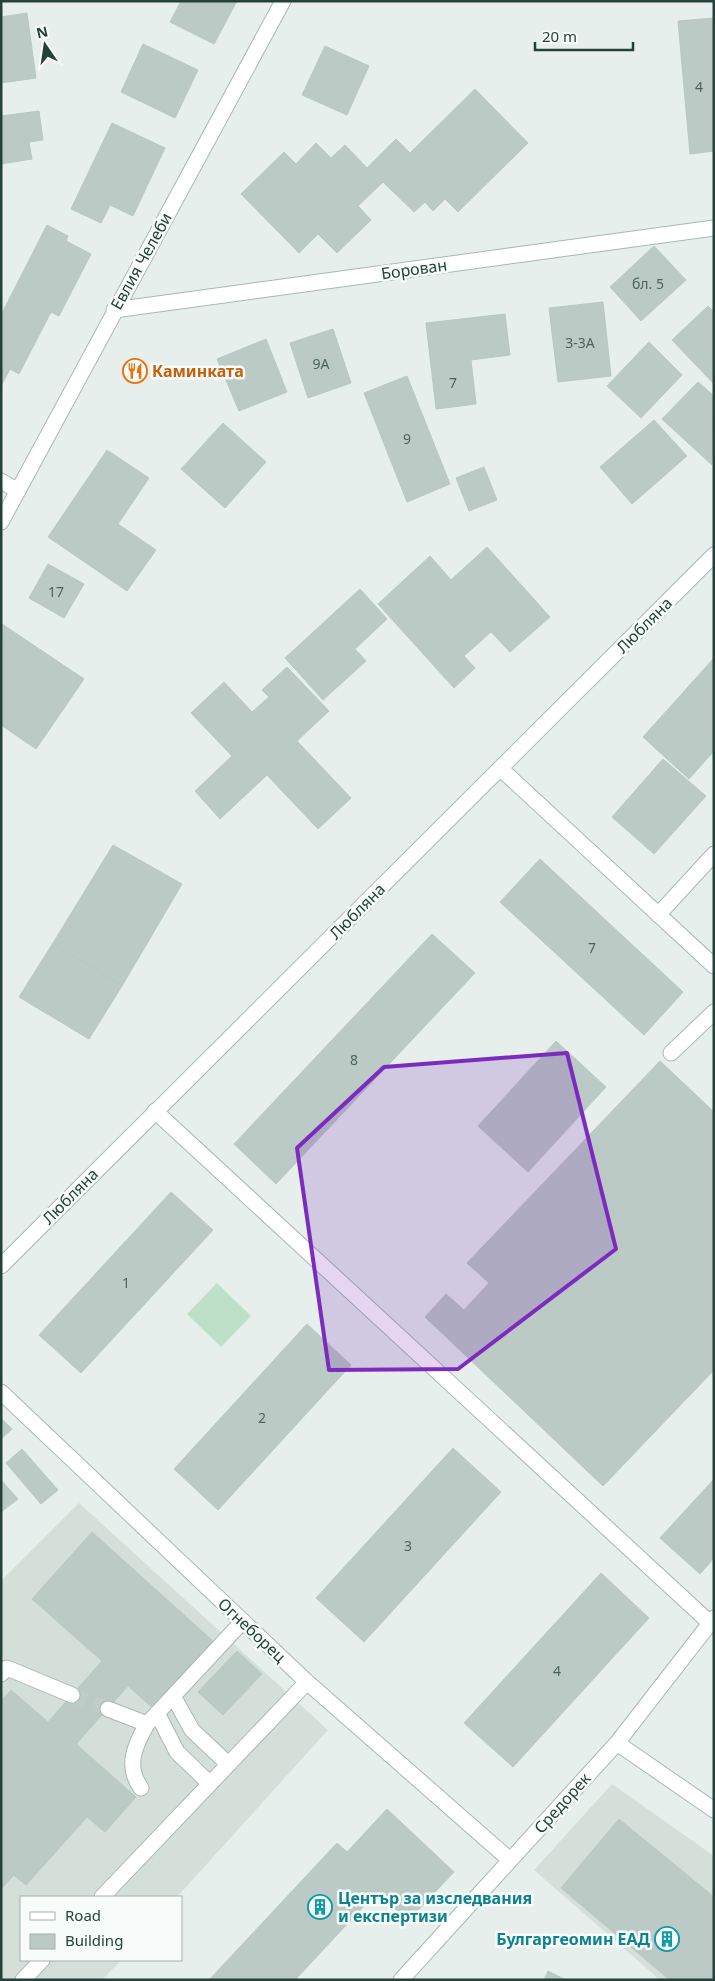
<svg xmlns="http://www.w3.org/2000/svg" width="715" height="1981" viewBox="0 0 715 1981" font-family="'Noto Sans',sans-serif">
<rect width="100%" height="100%" fill="#e6efeb"/>
<path fill="#d4dfda" d="M79,1503L328,1730L177,1897H21V1960H121L102,1980H1V1581Z
M612,1784L714,1856V1980H660L534,1870Z"/>
<path fill="#bfe0c8" d="M217,1283L251,1316L221,1347L187,1314Z"/>
<path fill="#bbcac4" stroke="#b8c9c2" d="M181,1H237L214,44L170,22Z
M27,13L36,78L1,83V17Z
M714,18V151L690,154L678,21Z
M143,44L198,70L175,118L121,92Z
M325,46L369,66L347,115L302,95Z
M475,89L528,143L458,212L445,199L433,211L425,202L414,212L383,182L358,206L371,220L337,253L318,234L299,253L241,194L284,152L296,164L316,143L331,158L345,145L367,168L396,139L410,153Z
M39,111L43,140L29,142L32,159L1,164V116Z
M112,123L165,148L133,216L110,205L101,223L71,209Z
M47,225L68,236L66,241L91,254L59,316L51,312L19,374L10,369L1,386V315Z
M654,246L686,280L641,321L610,287Z
M603,302L611,376L558,382L549,308Z
M708,306L714,312V384L672,340Z
M505,314L510,355L471,360L476,404L436,409L426,323Z
M333,329L351,383L308,398L290,343Z
M266,339L287,392L239,411L217,359Z
M649,342L682,375L641,418L607,386Z
M407,376L450,484L407,502L364,393Z
M698,382L714,396L712,465L662,419Z
M654,420L687,456L632,504L600,467Z
M223,423L266,462L225,508L181,469Z
M107,450L149,478L118,524L156,550L127,591L48,537Z
M484,467L497,500L469,511L456,478Z
M487,547L550,617L510,652L491,632L464,656L475,668L454,688L378,604L430,556L451,580Z
M48,564L84,584L64,618L29,598Z
M360,589L387,619L355,649L366,661L323,700L285,658Z
M2,624L84,679L36,749L1,725Z
M714,658V751L689,779L643,737Z
M287,667L329,711L297,741L351,798L318,829L267,775L220,819L195,791L232,756L191,713L224,682L252,712L269,697L262,690Z
M663,759L706,796L654,854L612,817Z
M113,845L182,884L122,986L53,943Z
M540,859L683,992L644,1035L500,902Z
M432,934L475,973L276,1184L234,1144Z
M53,943L122,986L89,1039L19,997Z
M556,1041L606,1087L528,1172L478,1126Z
M660,1061L714,1112V1370L603,1486L425,1317L446,1294L464,1310L489,1283L467,1263Z
M171,1192L213,1230L81,1373L39,1335Z
M307,1324L351,1365L218,1510L174,1469Z
M1,1418L12,1429L1,1439Z
M453,1448L501,1492L364,1642L316,1598Z
M22,1449L58,1490L41,1504L6,1463Z
M714,1479V1558L700,1574L660,1538Z
M1,1480L18,1499L1,1512Z
M92,1532L214,1642L154,1709L128,1686L76,1744L136,1797L105,1832L87,1817L26,1885L14,1875L1,1889V1701L11,1690L48,1722L102,1661L32,1599Z
M601,1573L649,1618L513,1767L464,1723Z
M237,1651L262,1674L223,1715L198,1692Z
M387,1809L454,1872L408,1921L377,1892L295,1980H209L337,1843L347,1852Z
M619,1819L714,1897V1980H670L561,1888Z
M548,1971L566,1980H544Z"/>
<g fill="none" stroke-linecap="round" stroke-linejoin="round">
<path stroke="#bfccc8" stroke-width="15" stroke-dasharray="15 8" stroke-linecap="butt" d="M72,1695L108,1709"/>
<defs>
<path id="minor" d="M114,310L714,228
M1,481L18,491
M1,522L283,1
M501,769L714,966
M658,915L714,854
M671,1053L714,1012
M155,1111L710,1623
M1,1266L714,555
M1,1392L307,1682L510,1860
M1,1674L7,1668L72,1695
M173,1696L192,1730L228,1764
M108,1709L147,1724L243,1621
M157,1713L177,1752L210,1784
M617,1743L714,1810
M141,1788C125,1766 135,1745 147,1724
M102,1897L307,1682
M23,1980L42,1960
M401,1980L617,1743L714,1618"/>
</defs>
<use href="#minor" stroke="#a8b8b2" stroke-width="17"/>
<use href="#minor" stroke="#fff" stroke-width="15"/>
</g>
<path fill="#7b2cbf" fill-opacity="0.2" stroke="#7b2cbf" stroke-width="4" stroke-linejoin="round" d="M567,1053L616,1249L458,1369L329,1370L297,1148L384,1067Z"/>
<defs>
<symbol id="restaurant-ring" viewBox="-11 -11 22 22"><circle r="9.5" fill="#f7fbf9" stroke="#e8710a" stroke-width="1.5"/><path d="M-5-6h1v4h1v-4h1v4h1v-4h1v5L-1.5 .5V6h-2V.5L-5-1ZM5-6V6H3V1.5H1.5Q1.5-4 5-6Z" fill="#e8710a"/></symbol>
<symbol id="building-ring" viewBox="-11 -11 22 22"><circle r="9.5" fill="#f7fbf9" stroke="#0f9aa8" stroke-width="1.5"/><path d="M-4-6H4V6H1V3H-1V6H-4ZM-2.5-4.3h1.7v1.8h-1.7ZM.8-4.3h1.7v1.8H.8ZM-2.5-1h1.7V.8h-1.7ZM.8-1h1.7V.8H.8Z" fill="#0f9aa8"/></symbol>
</defs>
<g fill-rule="evenodd">
<use href="#restaurant-ring" x="121" y="357" width="28" height="28"/>
<use href="#building-ring" x="306" y="1893" width="28" height="28"/>
<use href="#building-ring" x="653" y="1925" width="28" height="28"/>
</g>
<g text-anchor="middle" dominant-baseline="central" stroke-width="5" stroke-linejoin="round" paint-order="stroke">
<g font-size="14" fill="#4a645c">
<text x="699" y="86">4</text>
<text x="648" y="283">бл. 5</text>
<text x="580" y="342">3-3А</text>
<text x="321" y="363">9А</text>
<text x="453" y="382">7</text>
<text x="407" y="438">9</text>
<text x="56" y="591">17</text>
<text x="592" y="947">7</text>
<text x="354" y="1059">8</text>
<text x="126" y="1282">1</text>
<text x="262" y="1417">2</text>
<text x="408" y="1545">3</text>
<text x="557" y="1670">4</text>
</g>
<g font-size="16" fill="#24423a" stroke="#f7fbf9">
<text transform="translate(141 261) rotate(-61)">Евлия Челеби</text>
<text transform="translate(414 269) rotate(-8)">Борован</text>
<text transform="translate(644 625) rotate(-45)">Любляна</text>
<text transform="translate(357 911) rotate(-45)">Любляна</text>
<text transform="translate(70 1196) rotate(-45)">Любляна</text>
<text transform="translate(252 1630) rotate(43)">Огнеборец</text>
<text transform="translate(562 1803) rotate(-48)">Средорек</text>
</g>
<g font-size="16" font-weight="bold" fill="#c56008" stroke="#f7fbf9" text-anchor="start">
<text x="152" y="371">Каминката</text>
</g>
<g font-size="16" font-weight="bold" fill="#0d838f" stroke="#f7fbf9" text-anchor="start">
<text x="338" y="1898">Център за изследвания<tspan x="338" dy="18">и експертизи</tspan></text>
<text x="650" y="1939" text-anchor="end">Булгаргеомин ЕАД</text>
</g>
</g>
<rect width="715" height="1981" fill="none" stroke="#24423a" stroke-width="5"/>
<rect x="20" y="1896" width="162" height="65" fill="#f7fbf9" stroke="#a3b1ad"/>
<rect x="30" y="1912" width="25" height="8" fill="#ffffff" stroke="#a3b1ad"/>
<text x="65" y="1921" font-size="15" fill="#24423a">Road</text>
<rect x="30" y="1934" width="25" height="15" fill="#bbcac4" stroke="#a3b1ad"/>
<text x="65" y="1946" font-size="15" fill="#24423a">Building</text>
<g transform="translate(45 45) rotate(347)" stroke="#f7fbf9" stroke-width="4" paint-order="stroke">
<path d="M0-4L9 19L0 12L-9 19Z" fill="#24423a"/>
<text y="-8" font-size="14" font-weight="bold" text-anchor="middle" fill="#24423a">N</text>
</g>
<path d="M535 42v8h98v-8" fill="none" stroke="#24423a" stroke-width="2.5"/>
<text x="542" y="42" font-size="15" fill="#24423a" stroke="#f7fbf9" stroke-width="4" paint-order="stroke">20 m</text>
</svg>
